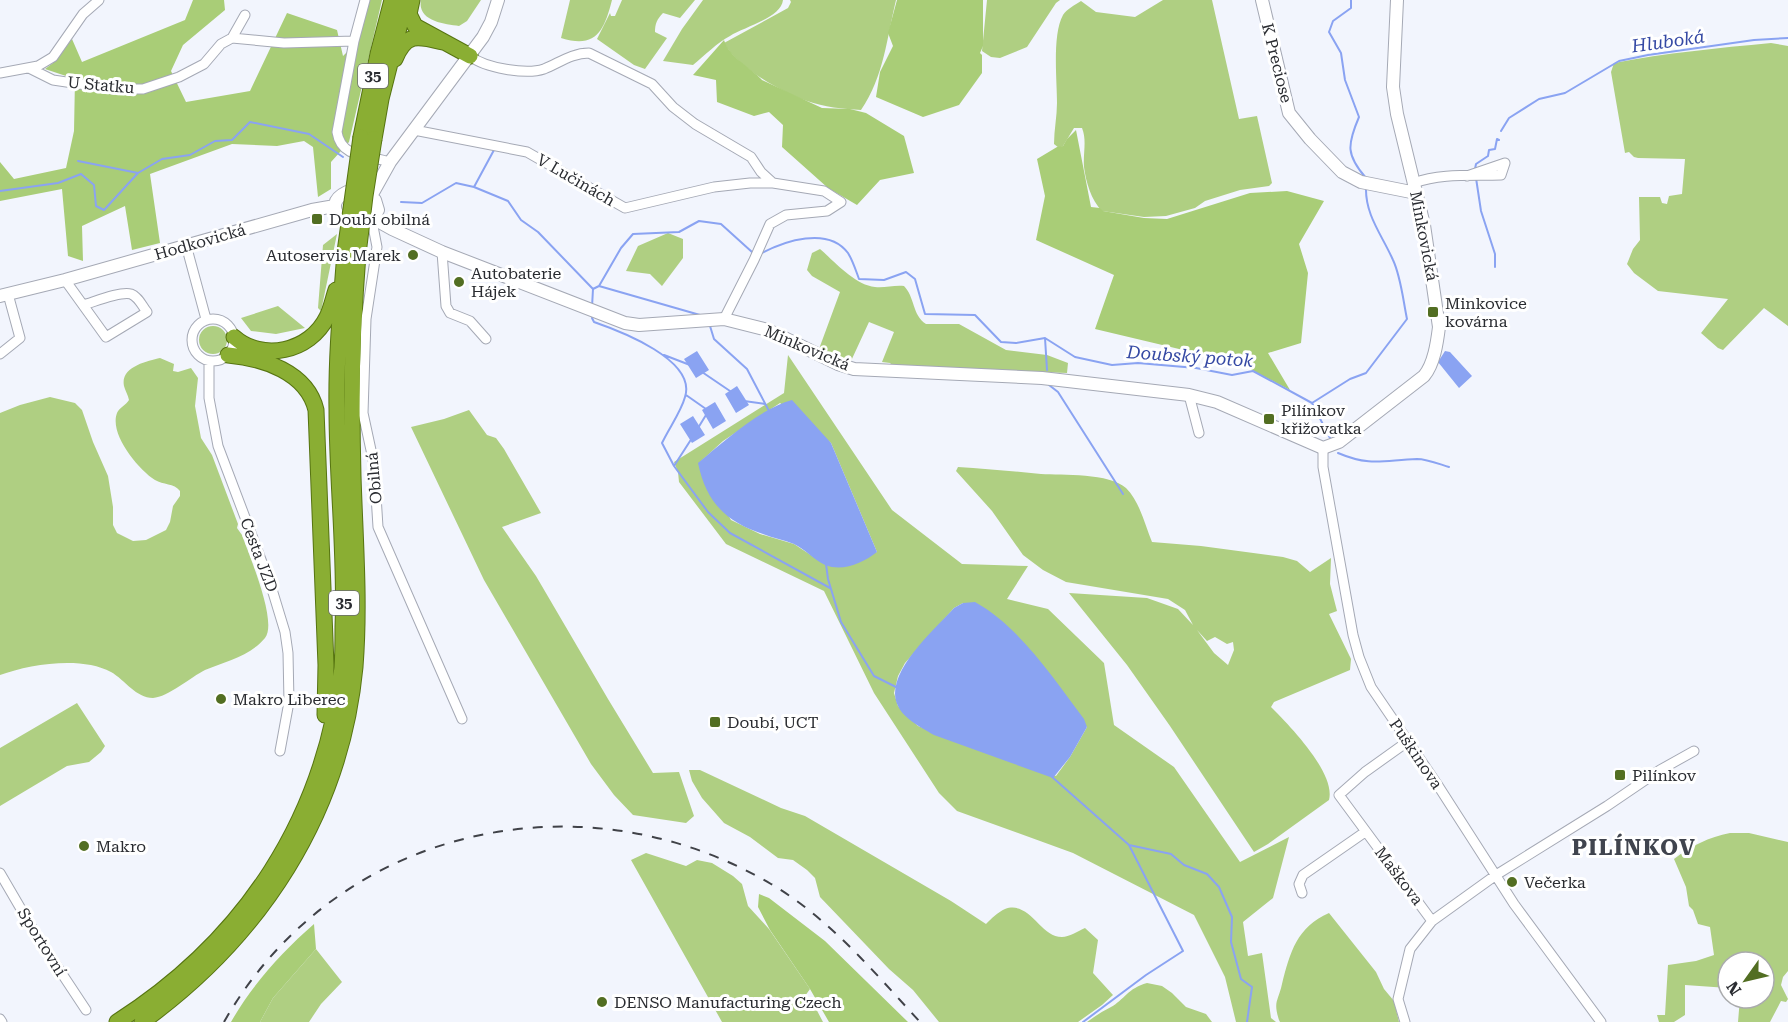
<svg xmlns="http://www.w3.org/2000/svg" width="1788" height="1022" viewBox="0 0 1788 1022" font-family="'Roboto Serif',serif">
<rect width="100%" height="100%" fill="#f2f5fd"/>
<path fill="#afcf82" fill-rule="evenodd" d="M421,0H481L467,21L459,26C444,24 417,21 421,0Z
M570,0H612C604,31 596,49 561,38Z
M622,0H695L680,18L663,13C657,19 655,24 655,32L667,38L645,69L634,65L597,39L610,13L611,16H615Z
M703,0H783C781,18 744,27 730,36C717,43 705,55 693,65L663,61L682,29Z
M790,0H896C887,37 884,77 861,110C843,109 824,107 807,101C781,92 737,67 724,43L788,8L791,2Z
M987,0H1060L1056,3L1027,47L1000,58L991,57L982,51Z
M1163,0H1212L1239,119L1257,116L1272,183L1269,186L1240,190L1205,201L1195,208L1166,216L1144,217L1102,211C1091,200 1086,182 1084,167C1083,153 1087,140 1082,128H1074L1063,146L1059,148L1054,144C1054,130 1057,116 1057,103C1057,80 1052,35 1063,15C1067,9 1075,5 1081,1L1096,12L1135,17Z
M1771,43L1788,46V326L1764,308L1723,350L1718,348L1701,333L1728,299L1658,291L1634,273L1627,264L1633,249L1640,240L1639,197H1660L1662,203L1667,204L1669,196L1682,194L1685,159L1638,158L1634,157L1629,152L1625,153L1611,72L1614,63C1666,53 1718,48 1771,43Z
M668,233L683,239V258L662,286L650,274L626,271L638,246Z
M337,234L321,311L318,308L323,245Z
M820,249C835,262 855,285 875,287C885,288 894,285 904,286C915,297 912,315 926,324H959L1006,350L1047,355L1068,363L1067,373L893,366L890,363L882,362L894,332L869,322L851,361L819,349L840,292L812,276L807,270L812,253Z
M278,306L305,328L276,334L251,331L241,318Z
M199 340a14 14 0 1 1 28 0a14 14 0 1 1-28 0Z
M788,355L892,510L962,564L1028,566L1007,599L1048,609L1104,663L1114,725L1174,767L1240,862L1289,837L1273,898L1243,922L1248,956L1262,953L1271,1018L1276,1022H1236L1225,977L1194,915L1073,853L957,811L939,793L874,693L824,591L726,544L679,482L678,472L674,462L784,393ZM780,403L831,443L877,552L826,565L794,544L760,534L731,520L699,463L723,441ZM963,603L1087,727L1070,757L1056,776L918,726L898,706L894,693L898,676L905,663L954,608Z
M160,358L174,364L173,371L178,372L191,368L198,378L195,406L201,438L212,455L238,524L237,528L242,535C249,555 278,622 265,638C250,656 226,661 205,670C191,677 168,697 153,698C136,698 125,680 111,672C82,656 30,664 0,675V413L20,405L50,397L75,403L82,410L93,442L108,476L113,507V525L117,533L133,541L146,540L166,530L170,522L173,506L180,496V491C174,483 163,485 155,480C138,469 109,434 117,413C119,408 126,405 129,400C128,395 125,390 124,386C120,367 147,361 160,358Z
M469,410L487,435L496,438L504,449L541,513L502,527L536,576L608,699L653,773L679,772L694,816L686,823L633,815L614,795L591,764L484,580L411,427L444,419Z
M958,467C986,469 1013,471 1041,474C1062,475 1110,473 1126,488C1140,502 1145,525 1152,542L1201,546L1283,557L1297,561L1310,572L1331,558L1330,584L1337,611L1329,614L1351,659L1350,670L1274,702L1271,707C1289,725 1336,773 1329,800L1268,844L1254,852L1170,726L1127,665L1069,593L1147,598L1178,609L1193,625L1185,610L1168,599L1066,582L1043,570L1023,555L992,511L956,471ZM1197,630L1207,641L1215,637L1227,644L1233,642L1234,650L1228,665L1214,653Z
M77,703L105,746L101,752L89,762L67,766L0,806V748Z
M689,770H700L781,808L805,816L951,901L986,924C991,919 998,912 1005,909C1030,900 1040,937 1062,937C1069,937 1078,931 1085,928L1098,940L1093,973L1113,995L1102,1005L1078,1022H939L913,990L889,969L820,897L815,878L807,870L793,860L778,858L750,837L724,823L702,798L692,781Z
M1730,833H1749L1788,842V971L1783,977L1781,985L1788,999L1786,1002L1781,1001L1770,1022H1738L1740,998H1764V962H1728V988L1685,985V1015L1674,1022H1659L1657,1015H1665L1668,965L1696,961L1714,955L1710,927L1698,924L1693,910L1689,906L1686,887L1674,859C1691,846 1709,837 1730,833Z
M646,853L686,866L697,860L712,863L733,876L742,884L748,906L769,929L810,989L805,996L807,1001L813,1003L823,1022H722L631,860Z
M1329,913L1376,972L1384,989L1394,1001L1399,1022H1280L1279,1020C1273,1001 1278,1002 1282,984C1290,952 1297,927 1329,913Z
M316,949L342,982L321,1004L309,1022H260L273,998Z
M1147,983L1162,986L1172,993L1186,1007L1206,1014L1212,1022H1087C1095,1016 1103,1011 1111,1007C1124,1000 1128,988 1147,983Z"/>
<path fill="#a9cd77" d="M193,0H224L225,10L183,45L171,71L186,102L250,91L287,13L337,30L343,56L358,41L364,0H382L349,142L331,162V189L318,197L313,147L304,141L277,146L232,144L150,174L160,243L132,250L125,206L82,226L83,261L68,256L62,189L0,201V162L14,179L66,168L74,131L75,79L45,69L53,63L72,39L82,62L185,20Z
M897,0H983V46L980,53L982,55V73L959,105L923,117L876,97L880,72L893,46L888,33Z
M724,40C729,57 750,67 762,80L822,108L850,109L866,113L904,136L914,173L880,180L857,205L828,188L782,147L783,125L769,112L754,116L717,102L716,80L693,75Z
M1076,130L1091,207L1100,208L1103,211L1144,218L1167,219L1250,193L1287,191L1324,201L1299,244L1308,273L1301,343L1268,353L1290,390L1238,363L1095,329L1114,275L1036,240L1045,196L1037,159L1057,147L1063,146L1067,139Z
M759,894L769,898L825,941L908,1022H829L810,989L770,930L758,907Z
M314,924L316,949L273,998L260,1022H231C252,985 282,952 314,924Z"/>
<path fill="#8aa3f2" d="M697,351L709,370L696,378L684,359Z
M1445,351L1450,352L1472,376L1459,388L1438,362Z
M737,386L749,405L736,413L725,394Z
M792,400L831,443L877,552C863,563 843,572 825,565C814,560 805,549 794,544C784,540 773,538 763,534C726,522 706,502 698,463C723,442 761,408 792,400Z
M715,402L726,421L713,429L702,410Z
M693,416L705,435L692,443L680,424Z
M975,602C1020,627 1053,678 1084,719L1087,727L1070,757L1053,778L934,735C922,728 904,719 898,706C882,675 935,629 954,608L963,603Z"/>
<g fill="none" stroke-linecap="round" stroke-linejoin="round">
<path stroke="#8aa3f2" stroke-width="2" d="M1351,0V8L1333,21L1329,32L1341,53L1345,80L1359,117C1347,145 1346,155 1366,178
M1501,131L1509,118L1539,99L1565,93L1619,61L1648,55L1754,40L1788,38
M78,161L138,173
M1475,169L1476,164L1488,156L1489,150L1495,149L1497,139L1499,140
M1476,178L1481,211L1495,254V267
M474,187L494,150
M0,191L58,183L81,174L94,185L96,206L104,210L138,173L162,159L190,155L215,141L232,140L250,122L309,134L343,157
M401,202L422,203L456,183L474,187L508,201L521,220L538,232L593,289L599,286L621,248L633,234L679,232L699,221L721,224L752,252
M760,254C784,241 828,226 848,253C853,261 856,271 859,279L884,280L906,272L915,279L925,314L975,315L1001,342L1016,343L1045,338L1075,357L1112,365L1138,363L1196,368L1232,375L1253,371L1312,403L1350,379L1366,373L1407,319C1403,300 1401,277 1393,260C1382,235 1365,215 1366,187
M599,286L700,315
M592,307L593,289
M592,318L594,322C620,331 697,360 685,397C681,412 669,428 662,443L674,466L708,512L730,533L830,588
M710,326L714,339L747,369L769,411
M1045,338L1047,370
M664,355L690,365
M702,372L730,391
M1049,385L1058,392L1123,494
M686,395L706,409
M744,401L765,404
M1312,403L1331,440
M698,428L706,415
M1338,453C1371,467 1384,460 1417,459C1427,459 1439,464 1449,467
M674,466L692,438
M826,564L828,579L841,622L874,676L898,688
M1051,776L1129,845L1171,854L1184,865L1207,874L1219,887L1232,917L1231,942L1241,979L1252,987L1247,1022
M1083,1022L1146,975L1183,951L1129,845"/>
<defs>
<path id="minor" d="M365,0L354,41L337,132C341,159 369,155 390,162
M232,38L284,43L354,41
M470,56C485,68 526,75 544,69C559,63 572,53 589,53L652,84L673,107L695,124L751,157L761,172L773,183
M29,68L53,80L113,89H143L179,77L204,64L221,44L232,38L245,15
M0,73L38,66L53,57L83,14L99,0
M414,130L527,152L625,208L714,187L750,183H773L824,191L841,202L827,211L786,215L770,224L754,260L724,319
M1414,183C1441,173 1472,176 1501,175L1505,163L1467,176
M372,221L377,247L366,319L363,413L374,464L378,527L462,719
M186,245L206,319
M442,252L446,306L450,313L470,321L486,339
M65,280L106,337L147,312C142,306 139,297 131,294C120,291 94,302 83,305
M192 340a21 21 0 1 1 42 0a21 21 0 1 1-42 0Z
M0,354L20,338L8,294
M209,361V398L218,446L271,586L285,632L288,653L289,702L280,751
M1189,395L1199,433
M1323,448V467L1353,635L1359,657L1371,687L1437,784L1514,904L1601,1022
M1407,742L1365,772L1339,795L1432,921
M0,873L35,933L86,1010
M1302,893L1299,884L1303,875L1365,832
M0,1019L2,1022
M1405,1022L1398,999L1410,949L1432,921L1496,875L1607,806L1660,770L1694,751"/>
<path id="tertiary" d="M1262,0L1289,113L1310,139L1342,172L1361,182L1416,193
M347,192L365,194L375,200L378,210L372,221C349,233 317,206 347,192Z
M371,196L390,162L483,37L491,22L498,0
M374,219L392,229L442,252L625,323L639,325L724,319L768,330L838,364L854,369L1042,378L1189,395L1217,402L1323,448L1339,442L1424,376C1434,364 1437,343 1439,327L1424,225L1397,114L1393,87L1397,0
M0,296L65,280L312,210L335,206"/>
<path id="trunk" d="M412,0L409,14L415,26L470,56
M395,59C406,32 418,36 443,42
M361,137L378,54L392,0
M374,139L381,99L406,0
M234,337C262,362 310,352 327,317C331,309 333,299 336,290
M228,355C263,358 307,372 316,410L326,665L325,715
M117,1022C245,940 324,820 342,668C343,655 343,641 343,627C346,555 337,483 337,410C336,357 341,305 345,252
M142,1022C260,937 341,814 355,667C360,603 355,540 353,476C351,402 352,328 358,254"/>
</defs>
<use href="#minor" stroke="#a5a9b5" stroke-width="11"/>
<use href="#tertiary" stroke="#a5a9b5" stroke-width="14"/>
<use href="#trunk" stroke="#567411" stroke-width="17"/>
<use href="#minor" stroke="#fff" stroke-width="9"/>
<use href="#tertiary" stroke="#fff" stroke-width="12"/>
<use href="#trunk" stroke="#8aae33" stroke-width="15"/>
<path stroke="#404248" stroke-width="2" stroke-dasharray="10 10" stroke-linecap="butt" d="M224,1022C335,827 581,772 771,884C829,918 875,973 920,1022"/>
<defs>
<path id="trunk-bridge" d="M345,252L361,137
M358,254L365,196L374,139"/>
</defs>
<use href="#trunk-bridge" stroke="#567411" stroke-width="17" stroke-linecap="butt"/>
<use href="#trunk-bridge" stroke="#8aae33" stroke-width="15"/>
</g>
<g fill="#526e22" stroke="#fff" stroke-width="2">
<rect x="311" y="213" width="12" height="12" rx="3"/>
<circle cx="413" cy="255" r="6"/>
<circle cx="459" cy="282" r="6"/>
<rect x="1427" y="306" width="12" height="12" rx="3"/>
<rect x="1263" y="413" width="12" height="12" rx="3"/>
<circle cx="221" cy="699" r="6"/>
<rect x="709" y="716" width="12" height="12" rx="3"/>
<rect x="1614" y="769" width="12" height="12" rx="3"/>
<circle cx="84" cy="846" r="6"/>
<circle cx="1512" cy="882" r="6"/>
<circle cx="602" cy="1002" r="6"/>
</g>
<g text-anchor="middle" dominant-baseline="central" stroke-width="6" stroke-linejoin="round" paint-order="stroke">
<g fill="#fff" stroke="#6a6b6f" stroke-width="1.5">
<rect x="358" y="64" width="30" height="24" rx="4.5"/>
<rect x="329" y="591" width="30" height="24" rx="4.5"/>
</g>
<g font-size="15" font-weight="bold" fill="#2a2c31">
<text x="373" y="76">35</text>
<text x="344" y="603">35</text>
</g>
<g font-size="16" fill="#2a2c31" stroke="#fff">
<text transform="translate(1277 63) rotate(76)">K Preciose</text>
<text transform="translate(101 85) rotate(5)">U Statku</text>
<text transform="translate(576 180) rotate(30)">V Lučinách</text>
<text transform="translate(1424 236) rotate(79)">Minkovická</text>
<text transform="translate(200 242) rotate(-16)">Hodkovická</text>
<text transform="translate(807 348) rotate(23)">Minkovická</text>
<text transform="translate(374 478) rotate(-95)">Obilná</text>
<text transform="translate(259 555) rotate(69)">Cesta JZD</text>
<text transform="translate(1416 754) rotate(56)">Puškinova</text>
<text transform="translate(1399 876) rotate(53)">Maškova</text>
<text transform="translate(42 942) rotate(58)">Sportovní</text>
</g>
<g font-size="16" fill="#2a2c31" stroke="#fff" text-anchor="start">
<text x="329" y="219">Doubí obilná</text>
<text x="401" y="255" text-anchor="end">Autoservis Marek</text>
<text x="471" y="273">Autobaterie<tspan x="471" dy="18">Hájek</tspan></text>
<text x="1445" y="303">Minkovice<tspan x="1445" dy="18">kovárna</tspan></text>
<text x="1281" y="410">Pilínkov<tspan x="1281" dy="18">křižovatka</tspan></text>
<text x="233" y="699">Makro Liberec</text>
<text x="727" y="722">Doubí, UCT</text>
<text x="1632" y="775">Pilínkov</text>
<text x="96" y="846">Makro</text>
<text x="1524" y="882">Večerka</text>
<text x="614" y="1002">DENSO Manufacturing Czech</text>
</g>
<g font-size="18" font-style="italic" fill="#3549a4" stroke="#fff">
<text transform="translate(1668 41) rotate(-8)">Hluboká</text>
<text transform="translate(1190 356) rotate(4)">Doubský potok</text>
</g>
<g font-size="22" font-weight="bold" letter-spacing="1.5" fill="#40444e" stroke="#fff">
<text x="1634" y="847">PILÍNKOV</text>
</g>
</g>
<g transform="translate(1746 980) rotate(236)"><circle r="28" fill="#ffffff" stroke="#aaabad" stroke-width="1.5"/>
<path d="M0-4.5L10 22L0 15L-10 22Z" fill="#526e22"/>
<text y="-9" font-size="16" font-weight="bold" text-anchor="middle" fill="#2a2c31">N</text>
</g>
</svg>
